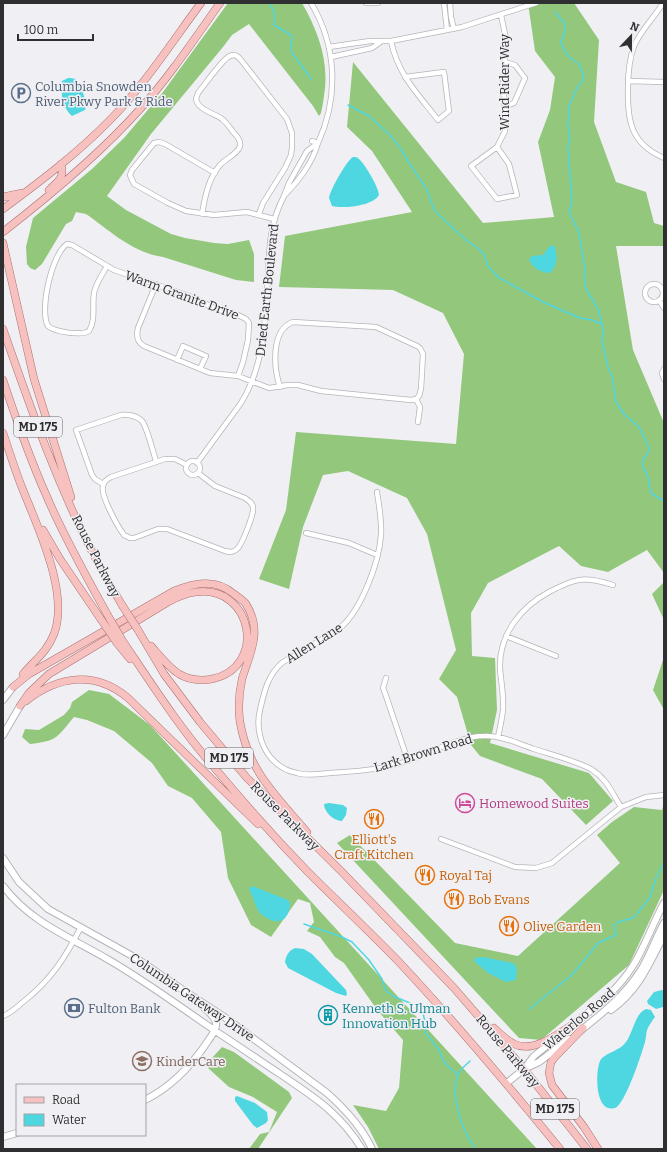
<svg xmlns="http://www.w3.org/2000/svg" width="667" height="1152" viewBox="0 0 667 1152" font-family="Bitter,serif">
<rect width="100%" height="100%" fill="#f0f0f4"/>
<path fill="#93c77c" d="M228,3H302C317,29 328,58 325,88C324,96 323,104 321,113L319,116L313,106L249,24L232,35L223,47L151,134L107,196L126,210L171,234L185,238L214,243L228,244L249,240L254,254V282L236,280L163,257C133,253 109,230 86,214L76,212L72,221L66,224L42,264L35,270L30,268L27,264L26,247L33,218L92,169L124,138L163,92Z
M528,3H574L599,40L594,122L616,182L646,192L654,223L664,226V246H616L633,350L664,423V573L647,550L608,572L581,566L559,546L488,583L471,613L472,656L495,658L497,710L490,743L589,773L613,801L586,825L542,779L480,756L471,745L457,697L439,679L456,650L427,534L407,498L348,471L323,475L303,527L289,589L259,579L286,510L296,432L456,444L464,354L443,313L393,290L279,287L285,236L412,212L372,151L347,127L353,62L483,223L554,217L538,142L550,110L555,77L535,51Z
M664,582V620L652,594Z
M664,657V710L653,690Z
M89,690L109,694L150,725L537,1149H379L368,1127L353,1105L386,1111L399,1088L403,1040L378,1011L344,963L335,957L320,937L307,931L314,922L310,903L298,899L271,937L251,925L228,878L221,832L192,798L168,786L152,763L114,731L87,720L74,717C57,737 58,741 30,744L22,737L25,729L39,730L64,715L70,708L72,702Z
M664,803V890L629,965L541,1040L519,1038L337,843L350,835L455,943L518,956L620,863L597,835L612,822L634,807L662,810Z
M222,1047L234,1052L289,1092L292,1098L258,1149H249L260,1134L269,1132L277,1112L253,1097L229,1087L208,1068L212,1058Z"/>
<path fill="#4fd7e1" d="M68,78C70,78 73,78 75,79C81,83 88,104 85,110L72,116C63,109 60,92 62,81Z
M353,157C356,157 357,157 359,159C365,164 379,188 379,195C373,206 343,209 332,206L329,198C330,190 347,160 353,157Z
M552,245L555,247C557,257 558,265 550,273C542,273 533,268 529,260L532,256L543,255L549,247Z
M329,803L343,805L347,808L346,815L342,821C334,821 324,812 324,804Z
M252,886L288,900L290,903C290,916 282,926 269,919C265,917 262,915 259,912C255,905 253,896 249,889Z
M295,948L304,949L312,954L346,990L347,994L346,996L336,993L288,968L285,962C286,956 288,951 295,948Z
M483,957L513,963L517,968L516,980L506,982L488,973L474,961L475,958Z
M662,990L664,991V1006L663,1007L656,1009L648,1004L647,1001L654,992Z
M646,1009L651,1010L655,1017C652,1021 649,1025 647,1030C646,1034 646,1038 645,1042C642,1053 625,1105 615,1108C595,1114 595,1073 600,1061C604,1053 620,1051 626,1042C633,1033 635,1013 646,1009Z
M237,1096L255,1103L267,1112L268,1120L266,1123L257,1128L253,1125L235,1101V1097Z"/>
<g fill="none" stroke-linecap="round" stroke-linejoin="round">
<path stroke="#4fd7e1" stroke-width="1.5" d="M269,3C275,11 275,15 274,25L291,35L292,38L291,46L292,53L311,79
M555,12L564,23L565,26V31L561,42L562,46L569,57L579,64L583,74V79L581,84L578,86L569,106L568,124L570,137L568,148L572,202L569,211L571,216L579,233L585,268L584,274L586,289L598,309L603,329L602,342L604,349L608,367L612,376L616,402L624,414L639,427L649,448L648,453L644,458L642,462L643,468L647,473L651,493L664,501
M348,105L369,116L389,134L399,146L409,163L426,188L434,209L439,215L467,241L479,249L484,255L488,266L498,277L543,302L580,318L592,320L601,324
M304,924L342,937L352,942L369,960L382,979L386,991L393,996L422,1008L425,1022V1032L439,1050L443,1060L448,1066L458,1075
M529,1009L572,975L598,943L616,935V932L614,928V925L618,922L633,918L637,914L650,897L656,878L664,863
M470,1061C466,1065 460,1069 458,1075C451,1091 459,1118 466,1133C468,1139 473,1143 475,1149"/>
<defs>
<path id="street" d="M311,3C337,46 339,97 318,143L312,141
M366,3H378
M444,3L447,30
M450,3L451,17L454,29
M663,3C654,18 641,30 634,46C629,60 628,74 628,88C627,121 631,144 664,158
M382,41H391L462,27L536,3
M391,41C398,75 418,94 438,120L449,111L444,72L405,77
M329,47L370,41H382L372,48L331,57
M628,81L664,82
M504,107L514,103L525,78L515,65L505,62
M318,143C312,164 299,180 284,196L289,183L307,151Z
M497,147L509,164L517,195L497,199L471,166L497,147L505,131L506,118L503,88L506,39L501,15
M215,173L165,144L159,142L154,143L132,170L130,175L134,184L168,203L186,211L214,215L247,212L274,219
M202,214C205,197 208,179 220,165C225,159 238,154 240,146C241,141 238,137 234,133C230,128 227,123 222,119C214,113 198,110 196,99L198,93C204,86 223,58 230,56C234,54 238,56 241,60L287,119L292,133V147L291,155L285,168L263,203L259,214
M107,266C102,275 96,283 94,293C92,306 96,320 89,331C81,336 55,332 48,326C39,310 52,254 67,244L72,245L114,270L192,297L214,308L238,315L246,319L249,323L248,340L243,362L238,376
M156,284L138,328C136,336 137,342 144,346L210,373L238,376L269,388L288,385H298L321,391L411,400L416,399L419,396L421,389L423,354L420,348L417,346L376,327L293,322C270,330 274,369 280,387
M645 293a9 9 0 1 1 18 0a9 9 0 1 1-18 0Z
M659,300L664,308
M177,360L183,346L206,356L200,369
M664,369L662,373L664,379
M416,399L420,407L418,422
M186 468a7 7 0 1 1 14 0a7 7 0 1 1-14 0Z
M197,463L241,403C265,364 265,320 268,276C269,246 270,223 284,196
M187,465L175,459H165L111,477C107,479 104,481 103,486C100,495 118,527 124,535L130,538H134L158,529H167L225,551C229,552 233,553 237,549C242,545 254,514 253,508C253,503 249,501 245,498L215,486L198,473
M103,484L95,479L92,475L76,430L121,415C128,414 137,416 142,421C147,427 153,452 156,461
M377,492C379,506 382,521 381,535C379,563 360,615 336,631L283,662C268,674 264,692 260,710C256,726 260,745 271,758C278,766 286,771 297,773C307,776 319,774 330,773C357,771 382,770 407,761C430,753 461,736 484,736C501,735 519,744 534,749C553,755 573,760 591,769C607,779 611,791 621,807
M306,533L349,543L377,555
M506,636L556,656
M386,678L383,688L385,693L408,761
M498,737C500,728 502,719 503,710C504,696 501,682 500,668C499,634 521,607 549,592C576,578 583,576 613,585
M441,839L515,867L536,868L552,863L621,807L646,797L664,795
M3,1016C11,1013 17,1007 23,1002C51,980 65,958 81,927"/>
<path id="secondary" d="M3,700L13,687
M3,735L20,706
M3,858L19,882L48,909L136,958L186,992L223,1016L327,1093C345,1109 362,1127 372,1149
M3,886C31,923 70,937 109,960C147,982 183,1009 220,1034C240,1047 260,1061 280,1074C314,1097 340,1113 362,1149
M611,1010C639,990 649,964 664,935
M574,1024C597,1006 619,989 634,964C646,944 653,923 664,903
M580,1031C603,1013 625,995 641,970C650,955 656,938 664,923
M526,1068L539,1062L569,1039
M507,1083L524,1069L534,1056L559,1036
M145,1100C171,1087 192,1065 208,1041C211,1036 216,1031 216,1025C217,1017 207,1011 202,1006
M3,1137L17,1133"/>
<path id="primary" d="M49,190C58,181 65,178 61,164
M3,197L22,193
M3,209C41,181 79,152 111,119C145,84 172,42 201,3
M3,232C52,194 100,154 141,108C170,76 195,38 220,3
M3,243L34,379L71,497
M3,329C31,409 59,490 99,565C106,579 114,591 122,605
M3,380C16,419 30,459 47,497C64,537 86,576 107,614
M3,433C9,450 14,467 21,485C36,524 70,592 54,634C47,652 35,660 23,674
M43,530L60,559L100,618
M138,630L164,674L200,722L247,778L340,870L454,988L524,1069L587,1149
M122,640C151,683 179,727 213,766C243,802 275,838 308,872C338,902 369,931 399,962C455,1022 508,1085 560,1149
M117,643L130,659
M13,687L29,674L174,591C194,583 216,578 234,594C238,597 243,600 246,604C263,631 250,653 242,679C239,693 238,708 240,722C248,770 276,796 307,832
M26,701C58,676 95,670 128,698L258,824
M20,706L29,693L49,674L168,602C177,597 186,593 196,592C254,585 267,668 212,679C200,681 189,680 179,674C168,667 160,656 151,646
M494,1028C500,1034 507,1040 514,1044C534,1054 560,1032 577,1022
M583,1028L554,1058L551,1062L549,1073L552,1085L584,1127L598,1149"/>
</defs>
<use href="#street" stroke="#b5b5b9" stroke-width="6"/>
<use href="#secondary" stroke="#b5b5b9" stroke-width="8"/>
<use href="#primary" stroke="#ad7271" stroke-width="8"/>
<use href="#street" stroke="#fff" stroke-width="4.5"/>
<use href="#secondary" stroke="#fff" stroke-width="6"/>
<use href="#primary" stroke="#f7c1bf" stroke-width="7"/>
<defs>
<path id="primary-bridge" d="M122,605L138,630
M107,614L122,640
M100,618L117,643"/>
</defs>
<use href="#primary-bridge" stroke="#ad7271" stroke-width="8" stroke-linecap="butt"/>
<use href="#primary-bridge" stroke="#f7c1bf" stroke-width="7"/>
</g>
<defs>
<symbol id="parking-ring" viewBox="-11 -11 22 22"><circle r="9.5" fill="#f0f0f4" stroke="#5c6f8a" stroke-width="1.5"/><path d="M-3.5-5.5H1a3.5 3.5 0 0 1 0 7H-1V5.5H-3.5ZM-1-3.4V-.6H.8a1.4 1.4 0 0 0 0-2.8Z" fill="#5c6f8a"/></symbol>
<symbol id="hotel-ring" viewBox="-11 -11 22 22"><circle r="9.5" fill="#f0f0f4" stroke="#d1479c" stroke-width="1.5"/><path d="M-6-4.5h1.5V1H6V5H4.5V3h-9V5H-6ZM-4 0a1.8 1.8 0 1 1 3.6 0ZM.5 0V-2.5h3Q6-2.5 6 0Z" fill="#d1479c"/></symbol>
<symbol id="restaurant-ring" viewBox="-11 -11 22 22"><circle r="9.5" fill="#f0f0f4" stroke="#e8710a" stroke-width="1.5"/><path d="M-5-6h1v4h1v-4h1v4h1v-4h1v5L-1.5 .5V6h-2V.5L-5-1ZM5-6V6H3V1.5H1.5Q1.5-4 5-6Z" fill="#e8710a"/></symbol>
<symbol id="bank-ring" viewBox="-11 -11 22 22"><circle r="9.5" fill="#f0f0f4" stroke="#5c6f8a" stroke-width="1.5"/><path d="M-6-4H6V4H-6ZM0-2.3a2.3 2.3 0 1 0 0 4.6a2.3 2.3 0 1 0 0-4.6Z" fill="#5c6f8a"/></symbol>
<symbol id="building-ring" viewBox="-11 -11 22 22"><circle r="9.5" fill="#f0f0f4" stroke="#0f9aa8" stroke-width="1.5"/><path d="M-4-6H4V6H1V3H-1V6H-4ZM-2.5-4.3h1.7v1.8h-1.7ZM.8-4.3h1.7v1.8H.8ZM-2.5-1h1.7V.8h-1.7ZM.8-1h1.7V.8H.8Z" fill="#0f9aa8"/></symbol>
<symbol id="school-ring" viewBox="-11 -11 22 22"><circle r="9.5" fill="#f0f0f4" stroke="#8d6e63" stroke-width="1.5"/><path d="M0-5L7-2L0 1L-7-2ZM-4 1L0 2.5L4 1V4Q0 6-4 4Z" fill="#8d6e63"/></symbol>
</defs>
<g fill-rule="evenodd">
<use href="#parking-ring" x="10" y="82" width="22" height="22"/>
<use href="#hotel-ring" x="454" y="792" width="22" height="22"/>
<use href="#restaurant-ring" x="363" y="808" width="22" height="22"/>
<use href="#restaurant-ring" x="414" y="864" width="22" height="22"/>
<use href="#restaurant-ring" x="443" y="888" width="22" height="22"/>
<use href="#restaurant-ring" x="498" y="915" width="22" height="22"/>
<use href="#bank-ring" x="63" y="997" width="22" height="22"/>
<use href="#building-ring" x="317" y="1004" width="22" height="22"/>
<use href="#school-ring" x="131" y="1050" width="22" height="22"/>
</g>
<g text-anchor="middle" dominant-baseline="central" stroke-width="3" stroke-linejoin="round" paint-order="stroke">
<g fill="#f0f0f4" stroke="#69686b" stroke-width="1">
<rect x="14" y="417" width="48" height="20" rx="3"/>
<rect x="205" y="748" width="48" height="20" rx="3"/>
<rect x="531" y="1099" width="48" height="20" rx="3"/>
</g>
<g font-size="12" font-weight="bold" fill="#2f2e30">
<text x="38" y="427">MD 175</text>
<text x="229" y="758">MD 175</text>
<text x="555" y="1109">MD 175</text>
</g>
<g font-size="13" fill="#2f2e30" stroke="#f0f0f4">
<text transform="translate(504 82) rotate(-90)">Wind Rider Way</text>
<text transform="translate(267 290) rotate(-84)">Dried Earth Boulevard</text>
<text transform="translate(182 295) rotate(20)">Warm Granite Drive</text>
<text transform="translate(96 556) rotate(63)">Rouse Parkway</text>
<text transform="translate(314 643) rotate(-32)">Allen Lane</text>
<text transform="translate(423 753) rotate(-17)">Lark Brown Road</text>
<text transform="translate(285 816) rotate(45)">Rouse Parkway</text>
<text transform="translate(192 997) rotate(34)">Columbia Gateway Drive</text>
<text transform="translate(579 1019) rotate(-40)">Waterloo Road</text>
<text transform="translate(508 1051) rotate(50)">Rouse Parkway</text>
</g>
<g font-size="13" fill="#4e5e75" stroke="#f0f0f4" text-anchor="start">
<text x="35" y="86">Columbia Snowden<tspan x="35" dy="15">River Pkwy Park &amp; Ride</tspan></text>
<text x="88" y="1008">Fulton Bank</text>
</g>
<g font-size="13" fill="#b23c85" stroke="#f0f0f4" text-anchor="start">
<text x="479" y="803">Homewood Suites</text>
</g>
<g font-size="13" fill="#c56008" stroke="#f0f0f4" text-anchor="start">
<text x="374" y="839" text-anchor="middle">Elliott's<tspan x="374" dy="15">Craft Kitchen</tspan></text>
<text x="439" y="875">Royal Taj</text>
<text x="468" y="899">Bob Evans</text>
<text x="523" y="926">Olive Garden</text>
</g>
<g font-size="13" fill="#0d838f" stroke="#f0f0f4" text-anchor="start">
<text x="342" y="1008">Kenneth S. Ulman<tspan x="342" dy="15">Innovation Hub</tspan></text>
</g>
<g font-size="13" fill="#785e54" stroke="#f0f0f4" text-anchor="start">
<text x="156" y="1061">KinderCare</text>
</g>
</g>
<rect width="667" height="1152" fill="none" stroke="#2f2e30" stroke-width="8"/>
<rect x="16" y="1084" width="130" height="52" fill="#f0f0f4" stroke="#a3a2a6"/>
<rect x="24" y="1097" width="20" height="6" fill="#f7c1bf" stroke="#a3a2a6"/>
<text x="52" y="1104" font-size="12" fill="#2f2e30">Road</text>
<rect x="24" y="1114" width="20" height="12" fill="#4fd7e1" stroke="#a3a2a6"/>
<text x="52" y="1124" font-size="12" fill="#2f2e30">Water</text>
<g transform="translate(631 36) rotate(22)" stroke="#f0f0f4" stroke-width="3" paint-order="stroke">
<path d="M0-3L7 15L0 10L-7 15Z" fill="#2f2e30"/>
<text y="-6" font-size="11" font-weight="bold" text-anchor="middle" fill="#2f2e30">N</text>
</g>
<path d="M18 34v6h75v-6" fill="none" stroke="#2f2e30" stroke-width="2"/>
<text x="24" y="34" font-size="12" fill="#2f2e30" stroke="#f0f0f4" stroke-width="3" paint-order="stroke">100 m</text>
</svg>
